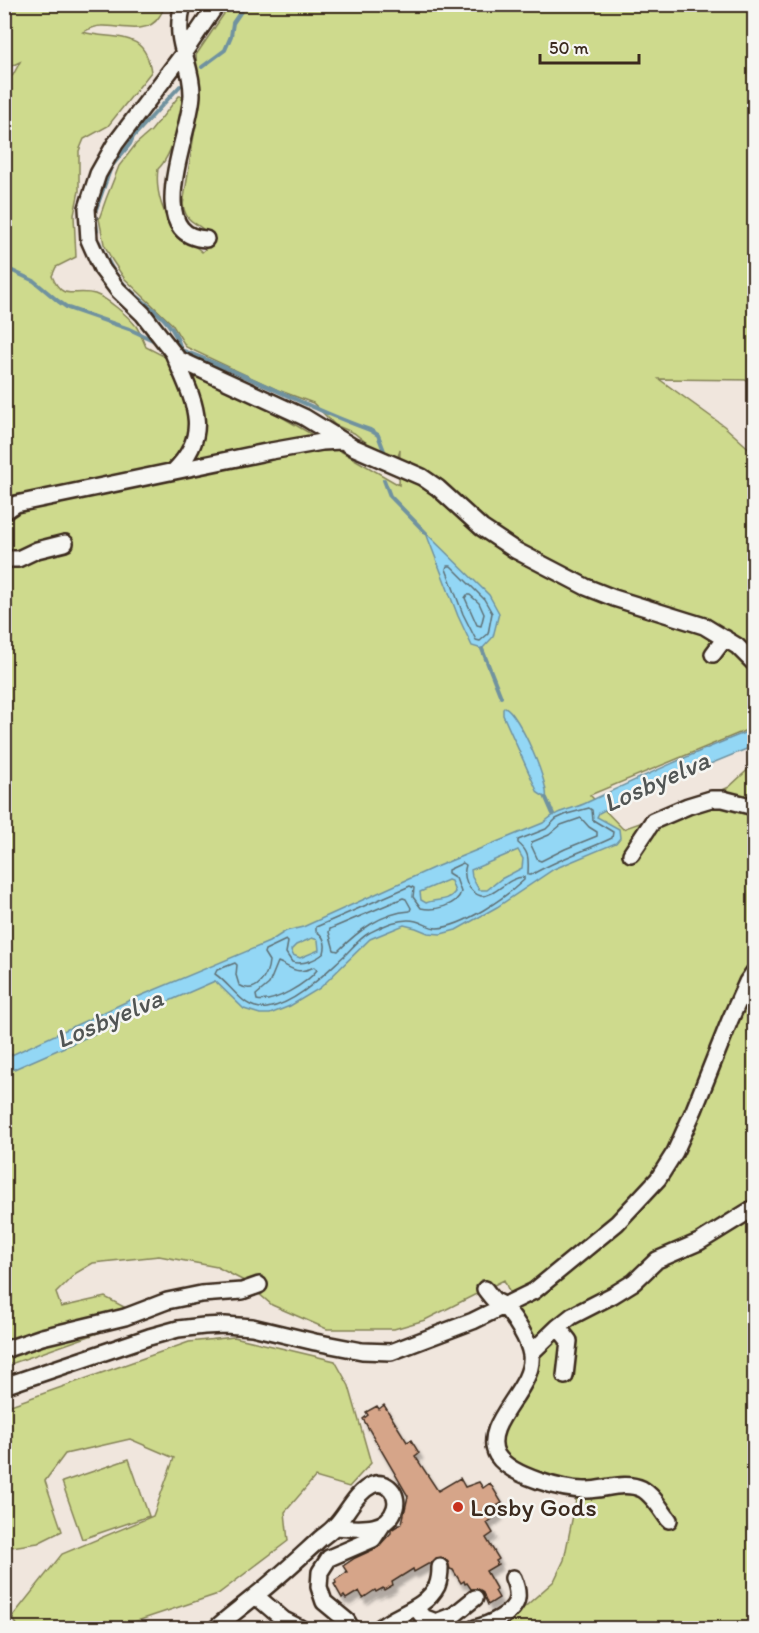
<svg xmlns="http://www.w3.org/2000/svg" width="759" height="1633" viewBox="0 0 759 1633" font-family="Itim,sans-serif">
<defs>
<filter id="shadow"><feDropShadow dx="3.5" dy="6" stdDeviation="1.5" flood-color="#0004"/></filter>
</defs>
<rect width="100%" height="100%" fill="#f0e6dd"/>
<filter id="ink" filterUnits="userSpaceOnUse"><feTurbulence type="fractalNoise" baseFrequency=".0167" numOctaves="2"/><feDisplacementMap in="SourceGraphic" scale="12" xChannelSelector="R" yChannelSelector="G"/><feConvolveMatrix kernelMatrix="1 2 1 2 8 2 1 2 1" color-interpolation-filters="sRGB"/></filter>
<g filter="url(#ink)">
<path fill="#ceda8d" stroke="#848256" stroke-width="1.5" d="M4,5H166C163,9 162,13 159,17C147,36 119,25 101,26C95,26 89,29 83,32C115,41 145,28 151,72L108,126L84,139L79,151V191L74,215L76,257L56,267L52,276C63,303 74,288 95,294C107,298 128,316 136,326C140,332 143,340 146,347L280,416L399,485L400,449L398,457H394L377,451L354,433L335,425L313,403L278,390L186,347L172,324L124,278L112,260L104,244L99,219L106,199L119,166L136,144L151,131L179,96H184C181,116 173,155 158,169C155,191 163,219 180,235C187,241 195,246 202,252L210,245C209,240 208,234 205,231C194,220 187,224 183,205L199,103L196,55L230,5H754V380L659,379L724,426L754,453V727L590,795L623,829L688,806L729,787L754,764V1628H485L512,1618L554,1581L564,1560L579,1485L523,1470L500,1447V1423L533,1375L529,1337L504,1280L425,1320L394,1329H327L272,1305L244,1281L217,1267L159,1256L93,1263L76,1273L56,1293L61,1307L105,1297L128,1309L132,1321L5,1366L4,82L13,75L20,62L5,69Z
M234,1337L335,1361L349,1386L371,1463L349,1487L315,1477L285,1512L288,1541L218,1594L116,1628H19L12,1617L62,1554L153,1516L174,1458L130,1439L65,1454L45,1481L62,1531L38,1543L5,1548V1407L189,1342Z
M129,1459L149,1516L82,1539L62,1482Z"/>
<path fill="#93d7f5" stroke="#70929f" stroke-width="1.5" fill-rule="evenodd" d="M426,533L489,595L499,613L493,637L482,649L472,646L458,616Z
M505,707C518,712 550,785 546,798L538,793L503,715V709Z
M754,729V746L627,798L599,813L597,817L619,829L620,838L616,843L554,869L497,907L456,930L441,934L428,933L416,928L404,925L370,939L320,988L290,1006L270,1014H260L244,1009L215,981L5,1073V1058L128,1001L269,942L286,931L303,927L433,868L543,823C560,808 570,811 588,802C643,776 698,751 754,729ZM518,850L523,859L522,868L501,879L487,890H479L472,877L471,870ZM448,880L451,881L455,892C447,903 437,898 426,903L421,900L420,892ZM312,938L318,940L319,950L300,958L293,955L291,950L296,945Z"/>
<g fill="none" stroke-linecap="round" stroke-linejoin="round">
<path stroke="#5e6f74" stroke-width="1.5" d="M447,566H451L484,599L492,613L488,634L480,641L476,640L463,614L446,569Z
M467,595H470L479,603L484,614L481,626L477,625L465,598Z
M589,808L592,810L593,820L613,832L612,838C585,851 558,859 531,875H528C528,862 531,853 518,843V840L546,829L556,819L567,814Z
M581,818L589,827L597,832V836L565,849L541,861L538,860L531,845L532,842L549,835L561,825Z
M463,863L466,865C462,877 468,892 481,896C497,896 507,877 524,877V880C506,897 463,927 437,928C429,928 424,923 416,921C400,917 383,926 369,933C360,938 352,948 345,955C324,974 296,1004 267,1008C243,1011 232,985 215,974L217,970L235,963L237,965L236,975L239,985C256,996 268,976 269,961L264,953L265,950L286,940L288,942L286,953L292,962C303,965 316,960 324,953C327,943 324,936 316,931V927L410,886L414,888L413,897L421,908C434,911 457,906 461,892L456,878L448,873V870Z
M403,898L406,899L411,908L410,911C381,913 358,931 338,951L334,950L329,932L330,929Z
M278,962C294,969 296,975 314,967L317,970C307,983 274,1004 257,1000L256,995L269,984Z"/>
<path stroke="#70929f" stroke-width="4" d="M202,67L225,50L231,36L233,23L246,4
M97,231L95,212L111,167L130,144L133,137L180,86
M99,242C105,257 112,271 123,283C145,307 173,316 181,350
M4,267L34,281L58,301L68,308L129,329L157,342
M178,349C244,372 304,407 370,430L378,435L386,456
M384,480L390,496L426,533
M482,649L501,697
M546,798L553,814"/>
</g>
<path fill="#d6a589" stroke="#3b2a1e" stroke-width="1.5" filter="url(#shadow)" d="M384,1405L407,1442L411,1440L419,1453L415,1456L438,1491L460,1478L465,1487L479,1482L483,1488L490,1483L502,1503L495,1507L499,1514L487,1523L493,1533L486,1538L499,1559L496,1561L498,1564L486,1571L497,1590L495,1591L499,1598L488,1605L482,1591L478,1589H471L467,1583L465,1584L464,1581L461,1583L453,1570L450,1569L448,1562L441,1557L436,1558L431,1564H428L414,1572L413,1569L392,1582L393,1585L384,1590L383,1588L376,1592L375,1590L363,1598L359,1591L346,1599L344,1596L342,1598L334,1584L336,1583L335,1580L347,1572L343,1566L355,1558L377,1548L391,1533V1530L402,1523L408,1496L363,1419L368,1415L366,1412L377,1406L379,1409Z"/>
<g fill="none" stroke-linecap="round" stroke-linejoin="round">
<defs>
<path id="minor" d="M183,4C172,45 192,59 192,94C192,130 141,236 206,239
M217,4L183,54L115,144L98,174L87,208L89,240L102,269L118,290L143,314L178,359L304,417L353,447L422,477L438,488L482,528L515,550L586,587L614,598L704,626L737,646L754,663
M174,471C214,432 192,398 174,355
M4,512L16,504L271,451L322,442L342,441
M4,559H18L37,550L65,543
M713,654L725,638
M631,854L653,821L688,806L711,799H723L754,807
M485,1289C488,1293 491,1297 494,1300C498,1303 502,1303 505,1307C515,1319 529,1340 531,1355C535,1389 480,1424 497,1455C510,1476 565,1491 588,1490C606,1489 626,1481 642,1489C653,1495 662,1511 669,1520
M558,1327L569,1341L565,1376
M4,1350L42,1337L125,1317L167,1301L201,1294L242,1291L259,1285
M531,1353L558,1327L572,1316L613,1295L634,1282L657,1260L699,1242L754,1208
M4,1386L149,1337L178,1329L204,1326L225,1325L252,1327L315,1342L362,1351L391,1352L473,1321L534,1291L617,1223L658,1179L675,1152L694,1110L730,1020L747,982L754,972
M256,1596L284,1620L300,1628
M416,1608L423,1617L436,1622L454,1615L475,1598
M216,1628C228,1617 242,1607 255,1596C278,1578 299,1558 321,1538C326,1534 331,1531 335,1526C347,1514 355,1493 372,1485C387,1479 399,1494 395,1508C387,1534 356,1528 335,1527
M351,1628L347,1621L324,1602L319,1587L320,1572L329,1558L373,1539L383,1524
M380,1628C398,1613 425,1609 437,1586C439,1581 440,1573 440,1567
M475,1628C488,1625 515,1614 517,1598C518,1591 516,1585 513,1578"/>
</defs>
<use href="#minor" stroke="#3b2a1e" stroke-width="20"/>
<use href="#minor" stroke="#f6f6f2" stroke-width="15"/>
</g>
</g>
<circle fill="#c8321e" stroke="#f6f6f2" stroke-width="2" cx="458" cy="1507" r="6"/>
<g text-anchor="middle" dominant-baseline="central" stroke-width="5" stroke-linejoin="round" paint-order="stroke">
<g font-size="26" fill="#3b2a1e" stroke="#f6f6f2" text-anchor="start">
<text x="470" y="1507">Losby Gods</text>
</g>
<g font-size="27" font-style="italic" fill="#515554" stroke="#f6f6f2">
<text transform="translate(656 781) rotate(-24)">Losbyelva</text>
<text transform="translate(109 1018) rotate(-23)">Losbyelva</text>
</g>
</g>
<rect width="759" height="1633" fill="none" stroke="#f6f6f2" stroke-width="24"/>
<rect x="12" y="12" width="735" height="1609" fill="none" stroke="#3b2a1e" stroke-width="2" filter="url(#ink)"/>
<path d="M540 54v9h99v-9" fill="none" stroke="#3b2a1e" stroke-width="3"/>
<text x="549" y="54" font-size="18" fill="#3b2a1e" stroke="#f6f6f2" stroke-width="4.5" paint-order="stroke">50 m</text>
</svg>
